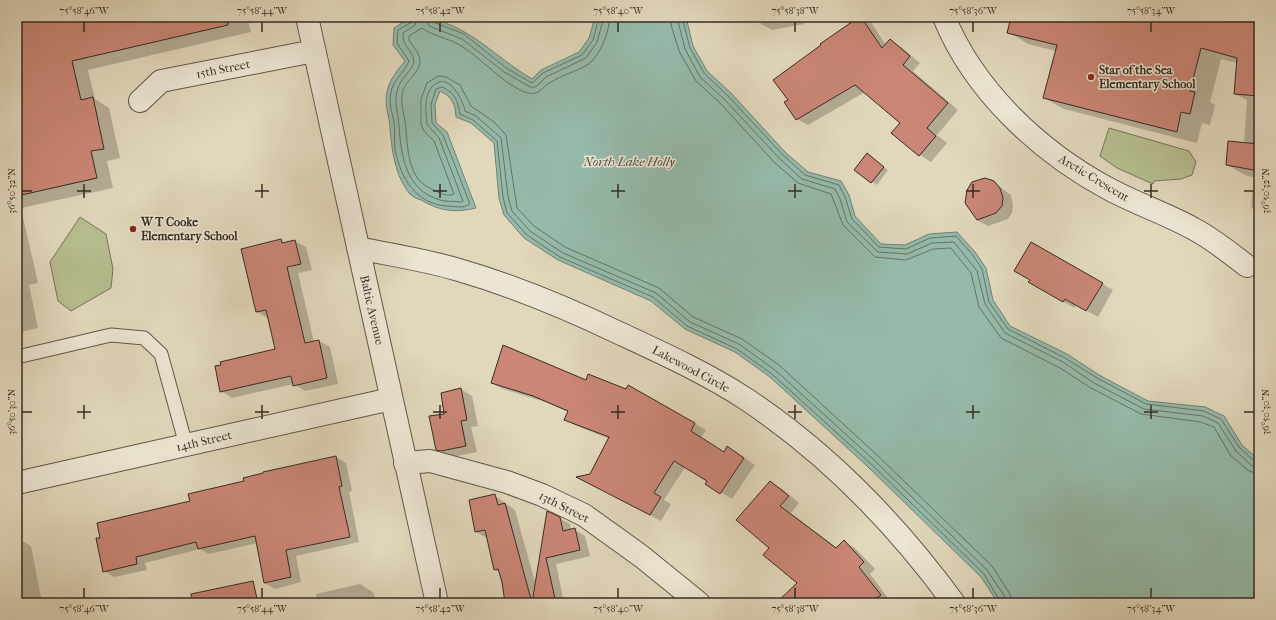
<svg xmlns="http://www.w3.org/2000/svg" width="1276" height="620" viewBox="0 0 1276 620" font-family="'IM FELL French Canon',serif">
<rect width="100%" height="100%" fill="#e1d7bb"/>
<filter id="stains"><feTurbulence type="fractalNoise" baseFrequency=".005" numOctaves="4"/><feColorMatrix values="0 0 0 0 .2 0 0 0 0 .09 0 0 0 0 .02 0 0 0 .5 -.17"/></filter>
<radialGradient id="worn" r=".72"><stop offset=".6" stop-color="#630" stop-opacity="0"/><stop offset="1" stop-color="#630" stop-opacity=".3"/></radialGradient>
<path fill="#b6bd8e" stroke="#767458" d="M1109,128L1189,151L1196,162L1192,175L1181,179L1154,181L1153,184L1117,168L1100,156Z
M80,217L106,234L113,269L111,288L71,311L58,301L50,262Z"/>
<path fill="#95baaa" stroke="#6f8174" d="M412,17C463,17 491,55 532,79L541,70L579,52L589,38L595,17H686L693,46L707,71L731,93L786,153L808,172L841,181L849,195L855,216L881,244L905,245L929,234L957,232L975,252L986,268L993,300L1010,326L1067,354L1099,375L1148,401L1205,407L1224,416L1242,445L1259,460V603H998L981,577L867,466L770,377L735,352L685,329L651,301L558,260L524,238L504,215L499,198L494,143L471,123L456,117C455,103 452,97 440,91L435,104L436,123L447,132L476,208C454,213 440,211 421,200C417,199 413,197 410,194C395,176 392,151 390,128C390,119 386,110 386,101C386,84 395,73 405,61L393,45L394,28Z"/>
<path fill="#0003" d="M17,17H247L251,32L88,70L95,99L109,108L120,158L107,161L113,188L21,208L38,283L29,285L38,328L17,333Z
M759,17H803L804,24L772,30L761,24Z
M861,17L872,24L886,45L890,40L901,47L920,63L913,71L958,110L937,135L947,143L931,162L920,155L892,133L901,123L865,92L808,125L797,119L789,100Z
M1006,17H1259V212L1251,207L1254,177L1247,176L1227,165L1244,144L1247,100L1235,94L1237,63L1221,59L1210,102L1215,105L1210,125L1202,123L1197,143L1064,109L1044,98L1056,51L1028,44L1008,32L1011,20Z
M872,158L888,170L877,185L855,170Z
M993,182L1011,195L1013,205L1012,213L1008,219L988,226L977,220Z
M281,240L285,243L295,241L306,247L312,270L298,273L314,342L319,341L330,347L338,384L305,391L294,384L232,398L221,391L276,350L268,318L257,312Z
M1031,244L1113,290L1098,317L1076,305L1074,308L1030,282Z
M17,335L20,347H17Z
M587,381L627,391L629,386L706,430L701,438L724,453L728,447L755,465L732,499L707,484L708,481L685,467L664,500L671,504L661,521L588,482L590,474L610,439L577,426L566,420L569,412L545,402L503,389L492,383Z
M461,389L472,396L478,426L471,427L477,452L453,457L436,449L446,415Z
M336,457L346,463L352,491L349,492L359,542L296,556L301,582L275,589L265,583L257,543L209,554L200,549L145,563L147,570L114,577L104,571L101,538L191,501L245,482Z
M770,482L781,488L799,503L791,513L837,548L844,542L855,548L875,569L870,574L891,602L889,603H777L798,583L770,548Z
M494,495L515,510L536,586L559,518L570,524L571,530H575L585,536L590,556L556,564L564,603H506L499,572L495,570L487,538L476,532L470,501Z
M17,540H20L31,546L42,603H17Z
M360,584L374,593L376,603H318L316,594Z"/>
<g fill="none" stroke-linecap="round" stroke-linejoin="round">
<path stroke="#667366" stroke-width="1" d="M413,17L412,22L398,30L397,43L409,61C403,76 390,80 390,101C390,108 393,115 394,122C395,131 394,141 395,150C401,178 415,203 446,206C454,206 463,209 470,204L443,135L432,123L431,104L436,89L442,87C456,94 457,99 460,114L473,120L497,141L503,197L507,213L527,235L560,257L653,297L687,326L737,349L772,374L870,463L984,574L1001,603
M418,17L415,25L403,33C402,47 413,50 414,62C411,72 401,78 398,88C393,101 398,112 399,125C401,155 405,190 440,200C446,202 454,201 461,202L463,201L439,138L427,124C426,112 423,94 434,85C449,72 463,100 465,111L476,116L501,138L508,196L512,211L530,231L563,253L656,293L690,322L739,344L775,370L873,459L987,570L1005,597L1006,603
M425,17L429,26L462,39L504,72L532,88L538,85L546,77L586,58L597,42L604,17
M430,17L433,22L464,34L506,68L532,83L543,73L582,55L593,40L599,17
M610,17C609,32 600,57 587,65C575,72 562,75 551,82C543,86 539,96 528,93C504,86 480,56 458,44C447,38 433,36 422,28L409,36V40C413,47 420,53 420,62C419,73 406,80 403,90C400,101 403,111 405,121C408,143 406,176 428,187C436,191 446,198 454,194L434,141L424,131L421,124V99L427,83L438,76L446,77L460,85L471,106L494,122L506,135L517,208L534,226L565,247L659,288L693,317L742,339L779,365L877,455L992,566L1010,594L1012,603
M671,17V25L679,51L696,81L720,103L775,163L798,183L831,194L843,225L875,257L906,260L933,249L951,248L971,273L979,307L1001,338L1060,368L1091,388L1141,414L1201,422L1214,427L1231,456L1249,471L1259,474
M677,17L685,49L700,77L724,99L780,159L802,179L835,189L840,199L847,222L878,252L907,254L932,243L954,242L977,271L985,304L1005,333L1063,362L1094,383L1144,409L1203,416L1218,423L1236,451L1252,466L1259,468
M682,17L690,48L704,73L728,96L783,155L805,175L839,185L845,197L852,219L879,247L906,249L930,238L956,236L972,254L982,269L989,302L1008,329L1065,358L1097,378L1146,404L1204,411L1221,419L1239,447L1255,462L1259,463"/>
</g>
<path fill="#ca8676" stroke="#362c23" d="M17,17H227L228,25L72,61L81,100L93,97L104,149L91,151L97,178L17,196Z
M859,17H861L882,48L890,39L910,56L903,65L948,103L927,128L936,136L919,156L891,133L900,123L855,85L796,120L784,102L788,100L773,80L821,45L820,44Z
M1011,17H1259V96L1234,94L1237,58L1201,48L1190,91L1195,92L1190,114L1181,112L1177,132L1043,98L1057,45L1007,33Z
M1228,141L1259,144V171L1226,165Z
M867,153L884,167L871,183L854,170Z
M985,178L994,181L1000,188L1003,198L1002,206L996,213L977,220L965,203L967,190L972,182Z
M281,239L282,243L295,240L301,264L287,267L305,343L319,340L327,378L293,386L291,376L220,392L215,366L221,365L220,362L275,349L266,310L256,312L241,249Z
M1031,242L1103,283L1086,311L1065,299L1063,302L1028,282L1030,280L1014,271Z
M503,345L586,380L588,374L626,389L628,385L695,423L691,431L724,452L727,446L744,458L720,494L705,484L707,481L674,461L654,493L661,497L650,515L576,477L590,474L609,437L564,420L568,411L533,396L491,383Z
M461,388L467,420L461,421L466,446L441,451L436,450L429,416L444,414L441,393Z
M336,456L342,486L339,487L350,537L286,550L291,577L264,583L255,536L198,549L196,542L136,557L137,564L103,572L96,538H100L97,523L190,501L188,494L244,481L243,478L263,473V472Z
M770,481L789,496L780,506L836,548L844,540L864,562L859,567L881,595L869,603H776L797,583L763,555L769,548L736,520Z
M495,494L498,505L505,503L532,603H505L502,582L498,569L494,570L485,530L475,532L469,500Z
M547,511L560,517L563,531L575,528L580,550L546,558L556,603H532Z
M253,581L258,603H192L191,594Z"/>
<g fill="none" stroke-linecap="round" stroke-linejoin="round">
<defs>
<path id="service" d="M17,357L111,335L144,338L161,354L186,445"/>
<path id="minor" d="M307,17L437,603
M944,17C974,91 1040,152 1109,189C1137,204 1167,214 1194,229C1213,239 1230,253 1247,266
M140,101L161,81L314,51
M358,248C391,255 426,260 459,270C514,286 567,308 619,333C662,353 706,373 746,399C827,453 897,525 954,603
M405,463L430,461L507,482L542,495L584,515L641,556L699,603
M17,483L391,399"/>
</defs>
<use href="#service" stroke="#615749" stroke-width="15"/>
<use href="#minor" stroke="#615749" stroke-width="24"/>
<use href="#service" stroke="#ece5d3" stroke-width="13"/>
<use href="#minor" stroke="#ece5d3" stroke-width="22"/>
</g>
<path fill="none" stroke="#362c23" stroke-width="1.5" d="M84,22V32M262,22V32M440,22V32M618,22V32M795,22V32M973,22V32M1151,22V32M84,184V198M262,184V198M440,184V198M618,184V198M795,184V198M973,184V198M1151,184V198M22,191H32M77,191H91M255,191H269M433,191H447M611,191H625M788,191H802M966,191H980M1144,191H1158M1244,191H1254M84,405V419M262,405V419M440,405V419M618,405V419M795,405V419M973,405V419M1151,405V419M22,412H32M77,412H91M255,412H269M433,412H447M611,412H625M788,412H802M966,412H980M1144,412H1158M1244,412H1254M84,588V598M262,588V598M440,588V598M618,588V598M795,588V598M973,588V598M1151,588V598"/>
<g fill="#8f2418" stroke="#ece5d3" stroke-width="1.5">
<circle cx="1091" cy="77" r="4"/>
<circle cx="133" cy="229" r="4"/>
</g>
<g text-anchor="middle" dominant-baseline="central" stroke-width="3" stroke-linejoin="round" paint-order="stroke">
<g font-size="12" fill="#362c23" stroke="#ece5d3">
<text transform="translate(223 69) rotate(-11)">15th Street</text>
<text transform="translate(1094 178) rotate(31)">Arctic Crescent</text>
<text transform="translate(372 310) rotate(77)">Baltic Avenue</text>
<text transform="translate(691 369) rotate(28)">Lakewood Circle</text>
<text transform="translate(204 441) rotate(-13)">14th Street</text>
<text transform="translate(564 507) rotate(27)">13th Street</text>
</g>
<g font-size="12" font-weight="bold" fill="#362c23" stroke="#ece5d3" text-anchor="start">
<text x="1099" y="70">Star of the Sea<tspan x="1099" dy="14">Elementary School</tspan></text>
<text x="141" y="222">W T Cooke<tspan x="141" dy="14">Elementary School</tspan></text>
</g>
<g font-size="13" font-style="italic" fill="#4e5045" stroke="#ece5d3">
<text x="629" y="161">North Lake Holly</text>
</g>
</g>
<rect width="1276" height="620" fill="none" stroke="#e1d7bb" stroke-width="44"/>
<rect x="22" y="22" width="1232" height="576" fill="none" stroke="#362c23" stroke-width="1.5"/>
<g font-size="10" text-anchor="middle" fill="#362c23">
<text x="84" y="14">75°58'46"W</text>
<text x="262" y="14">75°58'44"W</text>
<text x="440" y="14">75°58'42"W</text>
<text x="618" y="14">75°58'40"W</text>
<text x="795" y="14">75°58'38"W</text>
<text x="973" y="14">75°58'36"W</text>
<text x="1151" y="14">75°58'34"W</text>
<text transform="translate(11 191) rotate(-90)" y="4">36°50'32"N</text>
<text transform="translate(1265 191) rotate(-90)" y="4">36°50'32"N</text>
<text transform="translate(11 412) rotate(-90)" y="4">36°50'30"N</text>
<text transform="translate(1265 412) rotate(-90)" y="4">36°50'30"N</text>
<text x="84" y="612">75°58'46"W</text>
<text x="262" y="612">75°58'44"W</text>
<text x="440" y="612">75°58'42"W</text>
<text x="618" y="612">75°58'40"W</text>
<text x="795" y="612">75°58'38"W</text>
<text x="973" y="612">75°58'36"W</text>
<text x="1151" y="612">75°58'34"W</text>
</g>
<rect width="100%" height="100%" filter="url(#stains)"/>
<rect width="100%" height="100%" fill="url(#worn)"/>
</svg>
